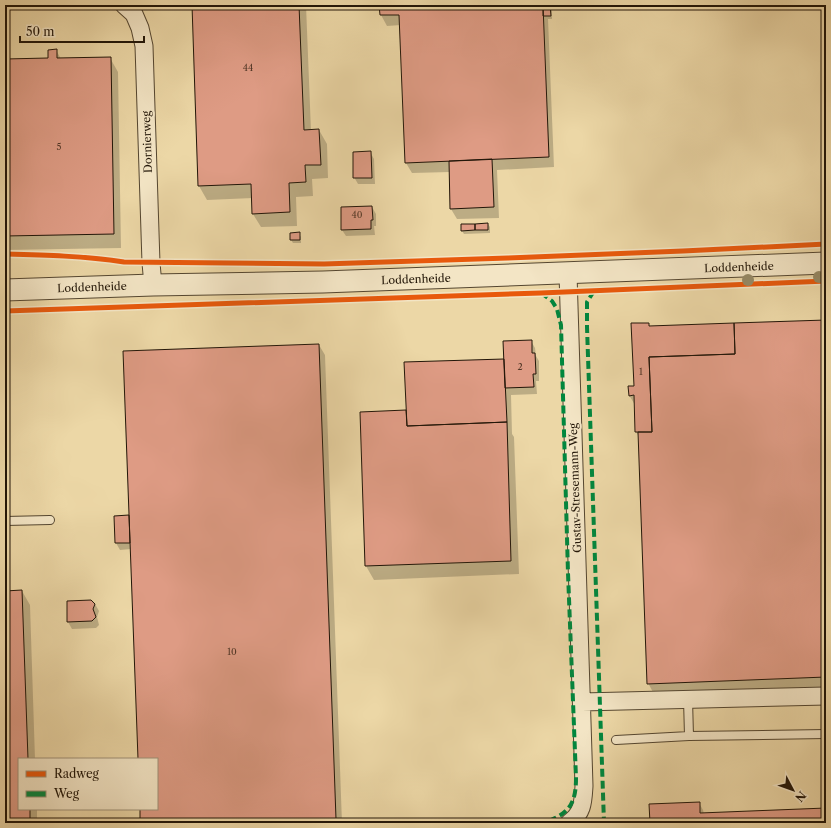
<svg xmlns="http://www.w3.org/2000/svg" width="831" height="828" viewBox="0 0 831 828" font-family="'Libre Caslon Text',serif">
<rect width="100%" height="100%" fill="#ecd7a6"/>
<filter id="stains"><feTurbulence type="fractalNoise" baseFrequency=".005" numOctaves="4"/><feColorMatrix values="0 0 0 0 .2 0 0 0 0 .09 0 0 0 0 .02 0 0 0 .5 -.17"/></filter>
<radialGradient id="worn" r=".72"><stop offset=".6" stop-color="#630" stop-opacity="0"/><stop offset="1" stop-color="#630" stop-opacity=".3"/></radialGradient>
<path fill="#0003" d="M193,5H306L311,131L319,130L327,144L328,178L312,179L313,196L296,197L297,226L261,227L253,214V198L207,200L199,186Z
M380,5H551L552,6V19H548L554,167L497,170L499,218L457,219L451,209L450,172L412,173L406,163L401,25L387,26L381,15Z
M56,50L61,59L110,58L118,72L121,248L5,250V60L49,59Z
M370,152L374,159L375,184H358L354,177Z
M372,207L376,214V226H374L375,235L346,236L342,230Z
M488,224L490,227V233L464,234L462,231Z
M291,234H299L301,237V243H293L291,240Z
M826,321V688L654,694L648,683L640,438L636,432L635,405L629,395L635,387L648,324L650,327Z
M531,341L535,348L536,356L539,361V381H536L537,394L511,395L512,434L514,437L519,574L374,580L366,566L361,413L407,411L505,360Z
M319,345L325,355L342,823H141V809H157V759H139L131,549L120,550L116,543L115,517L128,516L130,519Z
M22,591L30,605L35,759H19V809H37V823H5V592Z
M68,602L95,604L99,611L97,617L99,625L96,628L72,629L68,622Z
M699,803L703,810L704,814L826,809V823H651Z"/>
<path fill="#de9b84" stroke="#221608" d="M192,5H299L304,130L319,129L321,165H305L306,182L289,183L290,212L252,214L251,184L198,186Z
M379,5H543L549,157L405,163L399,15H380Z
M543,5H550L551,16H543Z
M57,49V58L111,57L114,234L5,236V59L48,58V50Z
M371,151L372,178H353V152Z
M492,159L494,207L450,209L449,161Z
M372,206L373,220H371V229L341,230V207Z
M488,223V230H475V224Z
M461,224H475V230L461,231Z
M300,232V240H290V233Z
M826,320V677L647,684L638,432H652L649,357L735,354L734,323Z
M631,323H649V326L734,323L735,354L649,357L652,432H635L634,395L629,396L628,386H634Z
M532,340V353H535L536,374H533L534,387L505,388L503,341Z
M319,344L336,819L219,823H140V809H157V759H138L123,351Z
M504,359L507,422L407,426L404,362Z
M406,410L407,426L507,422L511,561L365,566L360,412Z
M129,515L130,543H115L114,516Z
M22,590L28,759H19V809H30V823H5V591Z
M91,600L95,604L93,609L96,617L92,621L67,622V601Z
M700,802V813L826,808V823H650L649,804Z"/>
<g fill="none" stroke-linecap="round" stroke-linejoin="round">
<defs>
<path id="service" d="M5,521L50,520
M688,699L689,736
M616,740L689,736L826,734"/>
<path id="minor" d="M124,5L134,14L140,28L144,46L151,263L153,285
M568,274L584,786C583,802 583,813 569,823
M582,702L826,696"/>
<path id="tertiary" d="M5,290L153,285L323,282L826,263"/>
</defs>
<use href="#service" stroke="#544630" stroke-width="10"/>
<use href="#minor" stroke="#544630" stroke-width="19"/>
<use href="#tertiary" stroke="#544630" stroke-width="23"/>
<use href="#service" stroke="#f3e5c5" stroke-width="8"/>
<use href="#minor" stroke="#f3e5c5" stroke-width="17"/>
<use href="#tertiary" stroke="#f3e5c5" stroke-width="21"/>
<path stroke="#00873e" stroke-width="4" stroke-dasharray="8 4" stroke-linecap="butt" d="M594,291L587,302V327L604,823
M541,293L552,301L557,309L561,325L568,573L576,778C576,796 573,810 555,818C551,820 547,822 543,823"/>
<defs>
<path id="cycleway" d="M5,254C45,255 84,256 124,262L324,264L508,258L683,251L826,244
M5,311L541,293L826,281"/>
</defs>
<use href="#cycleway" stroke="#f3e5c5" stroke-width="8"/>
<use href="#cycleway" stroke="#e8590c" stroke-width="5"/>
</g>
<g fill="#958965">
<circle cx="819" cy="277" r="6"/>
<circle cx="748" cy="280" r="6"/>
</g>
<g text-anchor="middle" dominant-baseline="central" stroke-width="4" stroke-linejoin="round" paint-order="stroke">
<g font-size="9" fill="#513727">
<text x="248" y="67">44</text>
<text x="59" y="146">5</text>
<text x="357" y="214">40</text>
<text x="520" y="366">2</text>
<text x="641" y="371">1</text>
<text x="232" y="651">10</text>
</g>
<g font-size="11" fill="#221608" stroke="#f3e5c5">
<text transform="translate(147 142) rotate(-92)">Dornierweg</text>
<text transform="translate(739 267) rotate(-2)">Loddenheide</text>
<text transform="translate(416 279) rotate(-2)">Loddenheide</text>
<text transform="translate(92 287) rotate(-2)">Loddenheide</text>
<text transform="translate(575 488) rotate(-92)">Gustav-Stresemann-Weg</text>
</g>
</g>
<rect width="831" height="828" fill="none" stroke="#ecd7a6" stroke-width="20"/>
<rect x="6" y="6" width="819" height="816" fill="none" stroke="#221608" stroke-width="2"/>
<rect x="10" y="10" width="811" height="808" fill="none" stroke="#221608"/>
<rect x="18" y="758" width="140" height="52" fill="#f3e5c5" stroke="#9f9279"/>
<rect x="26" y="771" width="20" height="6" fill="#e8590c" stroke="#9f9279"/>
<text x="54" y="778" font-size="12" fill="#221608">Radweg</text>
<rect x="26" y="791" width="20" height="6" fill="#00873e" stroke="#9f9279"/>
<text x="54" y="798" font-size="12" fill="#221608">Weg</text>
<g transform="translate(793 790) rotate(131)" stroke="#f3e5c5" stroke-width="3" paint-order="stroke">
<path d="M0-3L7 15L0 10L-7 15Z" fill="#221608"/>
<text y="-6" font-size="11" font-weight="bold" text-anchor="middle" fill="#221608">N</text>
</g>
<path d="M20 36v6h124v-6" fill="none" stroke="#221608" stroke-width="2"/>
<text x="26" y="36" font-size="12" fill="#221608" stroke="#f3e5c5" stroke-width="3" paint-order="stroke">50 m</text>
<rect width="100%" height="100%" filter="url(#stains)"/>
<rect width="100%" height="100%" fill="url(#worn)"/>
</svg>
